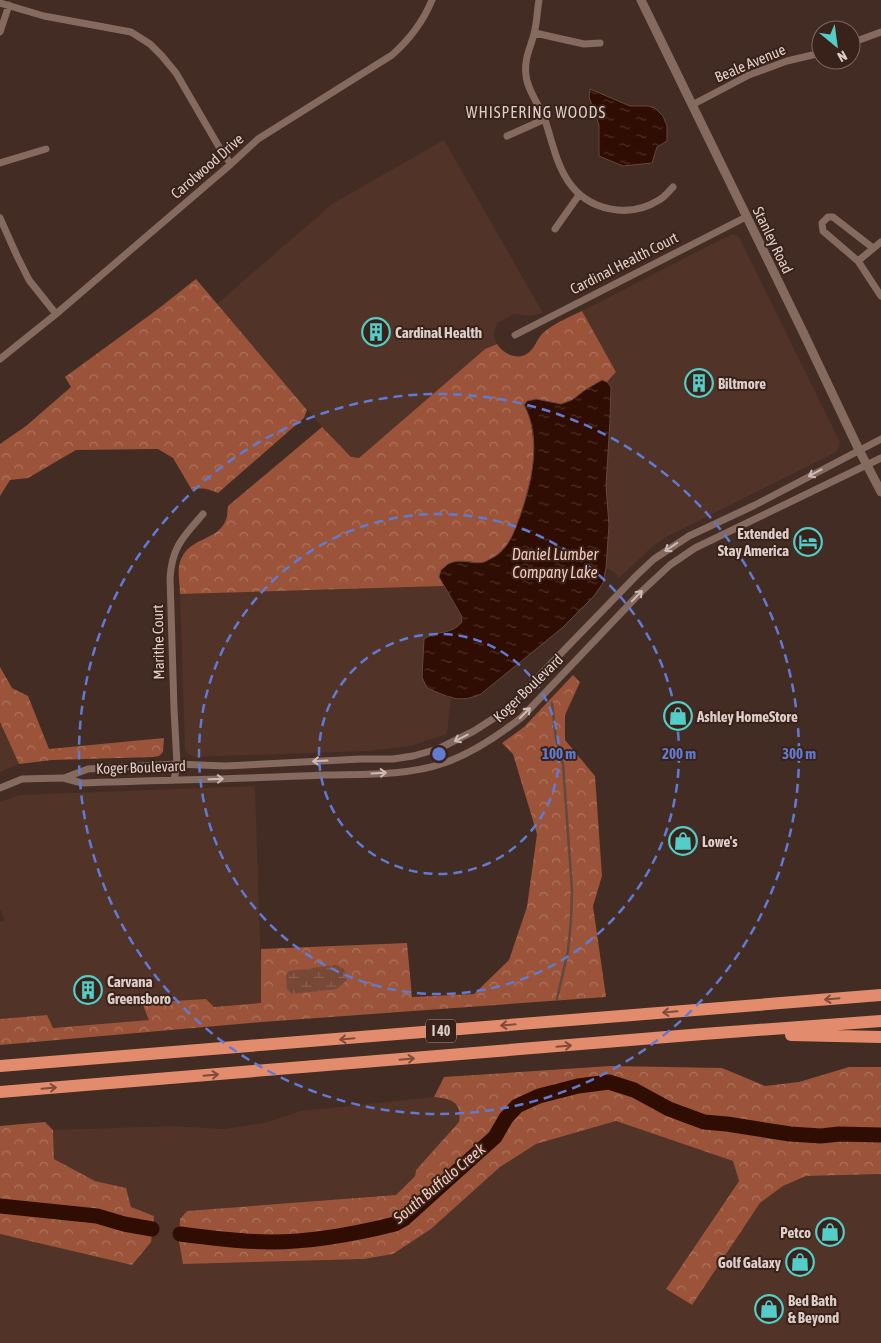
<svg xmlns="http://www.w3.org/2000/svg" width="881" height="1343" viewBox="0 0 881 1343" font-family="'Asap Condensed',sans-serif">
<defs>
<pattern id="forest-crowns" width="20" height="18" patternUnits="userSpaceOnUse" patternTransform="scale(1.25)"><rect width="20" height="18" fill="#9b543a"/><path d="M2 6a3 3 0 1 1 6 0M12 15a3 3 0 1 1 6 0" fill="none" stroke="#ad735e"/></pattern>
<pattern id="wetland-marsh" width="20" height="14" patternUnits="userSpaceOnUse" patternTransform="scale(1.25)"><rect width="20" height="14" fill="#784836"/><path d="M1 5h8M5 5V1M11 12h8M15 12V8" fill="none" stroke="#8b6152"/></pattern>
<pattern id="water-ripples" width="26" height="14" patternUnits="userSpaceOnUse" patternTransform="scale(1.25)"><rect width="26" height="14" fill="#300d02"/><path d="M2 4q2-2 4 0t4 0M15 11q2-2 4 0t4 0" fill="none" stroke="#4e2f26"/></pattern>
</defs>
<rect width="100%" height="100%" fill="#432c23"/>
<path fill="#513328" d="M444,140L543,313L531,316L514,314L499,322L495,329L494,336L497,344L485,349L359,458H352L322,427L217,304L332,204Z
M732,234L736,235L740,239L840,442L839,447L836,452L668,536L653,546L619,578L614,572L606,568L609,525L606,486L610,420L611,387L607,382L616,372L582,311Z
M444,586L461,615L462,622L458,628L450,631L430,634L424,639L422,677L427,688L451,699L447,734L411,746L368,751L194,757L188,754L185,749L180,594Z
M0,722L19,764L0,772Z
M255,786L262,1003L214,1007L142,1003L150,1020L52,1028L47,1015L0,1019V922L5,921L0,909V802L20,795Z
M434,1097L450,1099L457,1105L460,1115L459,1122L416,1170L415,1175L396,1195L187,1211L180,1219L179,1242L183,1264L364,1259L393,1254L431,1229L500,1167L536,1144L616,1121L733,1161L739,1180L666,1289L691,1305L760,1203L783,1186L806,1176L881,1174V1343H0V1234L132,1265L154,1216L131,1207L126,1188L95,1181L54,1159L53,1130L173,1126L224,1129L264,1123L301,1111Z"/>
<path fill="url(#forest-crowns)" d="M196,279L307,410L304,418L218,493C208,489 202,487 192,490L173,458L158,449L76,450L28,478L10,480L0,496V444L26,426L71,387L65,377L158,309Z
M582,311L616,372L607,382L602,381L585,390L572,400L561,404L536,399L524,405L530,416L534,447L532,473L523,507L511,540L497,556L483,563L465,561L439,577L444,586L180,594C180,584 177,572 180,562C188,537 215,542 225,522C228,517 227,511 228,506L322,427L351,457L359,458L485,349L497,344C505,356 522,363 533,348C537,343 538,337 544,332C555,323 569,317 582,311Z
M0,667L12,688L28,696L49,749L164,738L163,752L159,756L153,757L52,760L19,764L0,722Z
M573,675L580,682L565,715V740L595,776L602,876L593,906L606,997L262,1022L0,1045V1019L47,1015L53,1028L149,1020L142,1003L206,999L214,1007L261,1003V949L407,943L412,997L474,994L509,960L527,907L537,834L513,754L502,743L524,727Z
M611,1066L722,1068L765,1086L799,1082L849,1067H881V1174L806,1176L783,1186L760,1203L692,1305L666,1289L739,1181L733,1161L616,1121L536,1144L500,1167L431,1229L393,1254L364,1259L183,1264L179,1242L180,1219L187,1211L396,1195L415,1176L416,1170L459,1122C462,1101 451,1099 434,1097L444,1077Z
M45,1122L53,1130L54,1159L95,1181L126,1188L131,1207L154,1216L151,1242L132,1265L0,1234V1126Z"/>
<path fill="url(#wetland-marsh)" d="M336,965L344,969L347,980L337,989L292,994L287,989L286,976L289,971Z"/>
<path fill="url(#water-ripples)" stroke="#64473e" d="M590,89L630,106H648L655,108L663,116L667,126V141L657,147L652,163L623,166L599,156V125L589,97Z
M602,380L607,382L611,387L610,420L606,486L609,525L606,568L603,583L593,597L562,628L481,694C458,704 449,697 427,688L422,677L424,639C437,630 452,635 462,622L461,615L439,577L441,570C444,568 447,564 450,563C462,558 474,565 484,562C487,561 491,558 494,557C509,548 514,532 520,516C532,482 542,438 524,405L527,401L536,399L561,404L572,400L585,390Z"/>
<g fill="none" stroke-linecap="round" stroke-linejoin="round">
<path stroke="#64473e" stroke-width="2.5" d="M552,703L556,739L563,764L572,890L571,920L568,951L557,999"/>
<path stroke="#300d02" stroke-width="15" d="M0,1206L97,1216L124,1224L152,1229
M180,1234C210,1238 240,1242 271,1242C313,1242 355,1234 395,1224L404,1219L495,1137L506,1118L517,1106L539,1096L578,1086L609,1082L634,1090L669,1109L704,1122L727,1124L790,1134L821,1136L839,1134L881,1135"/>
<path stroke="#856a60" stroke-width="7" d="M539,0C537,11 537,23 534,34C530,49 524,59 526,75C527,90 540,106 545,120C552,141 556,163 568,181C588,211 629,219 659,200C665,197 669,191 673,187
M0,3L44,16L131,32L150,44L162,56L176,73L222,152L231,164
M0,32L9,5
M535,33L584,44L600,43
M851,43L881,32
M692,105L749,75L787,61L821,53
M507,136L545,119
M0,163L46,149
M0,218L17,256L29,280L56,314
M555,229L579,195
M873,248L833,217H828L822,223L823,231L858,261L881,296
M858,261L881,242
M515,335L746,217
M0,359L56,314L231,164L258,139L392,55C409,40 423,22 432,0
M64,778L88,769L177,764L225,766L361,759H393L413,756L438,749L474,731L505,711L637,575L654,559L689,536L755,505L881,439
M174,780L177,764L174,709L170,578C172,547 183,537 203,514
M0,788L22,779L63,778L82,783C162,780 243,779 324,775C362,774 408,776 444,763C473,753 498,736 522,717L641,592L670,565L695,548L881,458"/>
<path stroke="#856a60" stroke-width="9" d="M641,0L803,332L859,450L881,492"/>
<path stroke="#e28c6d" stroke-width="12" d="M791,1035L881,1037
M0,1066L881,995
M0,1092L703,1034L881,1021"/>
</g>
<defs><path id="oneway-shaft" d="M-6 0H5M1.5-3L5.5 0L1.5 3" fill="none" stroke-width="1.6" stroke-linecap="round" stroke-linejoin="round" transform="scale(1.25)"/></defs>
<g stroke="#ccbab4">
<use href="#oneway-shaft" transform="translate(815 473) rotate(152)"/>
<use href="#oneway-shaft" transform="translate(671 547) rotate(146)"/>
<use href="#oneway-shaft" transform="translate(637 596) rotate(-46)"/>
<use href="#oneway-shaft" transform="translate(525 713) rotate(-45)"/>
<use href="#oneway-shaft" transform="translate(461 738) rotate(153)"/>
<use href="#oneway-shaft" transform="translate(320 761) rotate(177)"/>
<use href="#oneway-shaft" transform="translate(379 773) rotate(-3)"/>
<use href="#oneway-shaft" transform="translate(216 779) rotate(-2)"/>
</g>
<g stroke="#7d4c3b">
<use href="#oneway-shaft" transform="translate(832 999) rotate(175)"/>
<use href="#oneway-shaft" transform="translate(670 1012) rotate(175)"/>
<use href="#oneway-shaft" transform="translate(508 1025) rotate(175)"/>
<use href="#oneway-shaft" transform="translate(347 1039) rotate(175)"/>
<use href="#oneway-shaft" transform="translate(564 1046) rotate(-5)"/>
<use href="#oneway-shaft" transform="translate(407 1059) rotate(-5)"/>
<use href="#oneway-shaft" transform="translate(211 1075) rotate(-5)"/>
<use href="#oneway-shaft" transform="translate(49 1088) rotate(-5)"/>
</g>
<g fill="none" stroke="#617bd3" stroke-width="2.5" stroke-dasharray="9 6">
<circle cx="439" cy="754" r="120"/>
<circle cx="439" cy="754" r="240"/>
<circle cx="439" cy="754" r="360"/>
</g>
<defs>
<symbol id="building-ring" viewBox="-11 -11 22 22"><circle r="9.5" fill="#39221a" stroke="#54cdc8" stroke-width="1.5"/><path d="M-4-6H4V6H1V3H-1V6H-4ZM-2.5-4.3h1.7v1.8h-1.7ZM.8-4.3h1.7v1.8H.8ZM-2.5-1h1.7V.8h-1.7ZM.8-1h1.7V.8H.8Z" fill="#54cdc8"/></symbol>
<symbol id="hotel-ring" viewBox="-11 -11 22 22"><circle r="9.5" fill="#39221a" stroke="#54cdc8" stroke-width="1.5"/><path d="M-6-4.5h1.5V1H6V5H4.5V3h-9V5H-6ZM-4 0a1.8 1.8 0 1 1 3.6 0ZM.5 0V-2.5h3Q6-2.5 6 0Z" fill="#54cdc8"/></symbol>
<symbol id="shop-ring" viewBox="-11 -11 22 22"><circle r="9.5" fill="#39221a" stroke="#54cdc8" stroke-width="1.5"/><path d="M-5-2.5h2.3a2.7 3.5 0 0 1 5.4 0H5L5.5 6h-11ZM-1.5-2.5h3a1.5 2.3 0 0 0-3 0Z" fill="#54cdc8"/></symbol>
</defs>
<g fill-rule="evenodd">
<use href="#building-ring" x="360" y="316" width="32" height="32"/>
<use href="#building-ring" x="683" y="367" width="32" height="32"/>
<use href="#hotel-ring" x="792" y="526" width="32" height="32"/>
<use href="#shop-ring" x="662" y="700" width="32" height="32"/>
<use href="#shop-ring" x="667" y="825" width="32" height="32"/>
<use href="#building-ring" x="72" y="974" width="32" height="32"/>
<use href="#shop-ring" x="814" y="1216" width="32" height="32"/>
<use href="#shop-ring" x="784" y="1246" width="32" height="32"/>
<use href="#shop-ring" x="753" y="1293" width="32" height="32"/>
</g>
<g text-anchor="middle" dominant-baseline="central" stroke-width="4" stroke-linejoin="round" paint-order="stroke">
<rect fill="#39221a" stroke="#ac9a94" stroke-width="1" x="426" y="1019.5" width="30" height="23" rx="4"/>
<g font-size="14" font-weight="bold" fill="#decec9">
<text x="441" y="1031">I 40</text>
</g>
<g font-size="15" fill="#decec9" stroke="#39221a">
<text transform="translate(750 63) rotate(-23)">Beale Avenue</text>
<text transform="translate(207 166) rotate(-41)">Carolwood Drive</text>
<text transform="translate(773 240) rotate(64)">Stanley Road</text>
<text transform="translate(624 263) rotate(-27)">Cardinal Health Court</text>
<text transform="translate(158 642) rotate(-91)">Marithe Court</text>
<text transform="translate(528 688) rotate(-44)">Koger Boulevard</text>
<text transform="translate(141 767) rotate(-2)">Koger Boulevard</text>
</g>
<g font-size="15" font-weight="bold" fill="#decec9" stroke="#39221a" text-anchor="start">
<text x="395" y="332">Cardinal Health</text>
<text x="718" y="383">Biltmore</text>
<text x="789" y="533" text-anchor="end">Extended<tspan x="789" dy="17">Stay America</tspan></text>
<text x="697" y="716">Ashley HomeStore</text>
<text x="702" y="841">Lowe's</text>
<text x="107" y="981">Carvana<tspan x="107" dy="17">Greensboro</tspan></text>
<text x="811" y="1232" text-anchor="end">Petco</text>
<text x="781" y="1262" text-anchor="end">Golf Galaxy</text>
<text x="788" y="1300">Bed Bath<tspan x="788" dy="17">&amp; Beyond</tspan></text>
</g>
<g font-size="16" letter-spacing="1" fill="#decec9" stroke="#39221a">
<text x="536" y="112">WHISPERING WOODS</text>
</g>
<g font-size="16" font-style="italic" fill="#f3c9ba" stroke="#39221a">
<text x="555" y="554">Daniel Lumber<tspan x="555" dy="18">Company Lake</tspan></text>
<text transform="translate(439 1183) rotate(-40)">South Buffalo Creek</text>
</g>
</g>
<circle cx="439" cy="754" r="8" fill="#617bd3" stroke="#39221a" stroke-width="2.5"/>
<g font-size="15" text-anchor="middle" font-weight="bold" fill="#617bd3" stroke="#39221a" stroke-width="4" stroke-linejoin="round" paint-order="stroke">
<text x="559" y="759">100 m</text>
<text x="679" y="759">200 m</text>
<text x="799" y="759">300 m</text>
</g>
<g transform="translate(836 45) rotate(151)"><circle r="24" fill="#39221a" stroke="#7b6760"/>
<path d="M0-4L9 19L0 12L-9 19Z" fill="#54cdc8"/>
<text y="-8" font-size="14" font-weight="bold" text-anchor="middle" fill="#decec9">N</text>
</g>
</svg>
